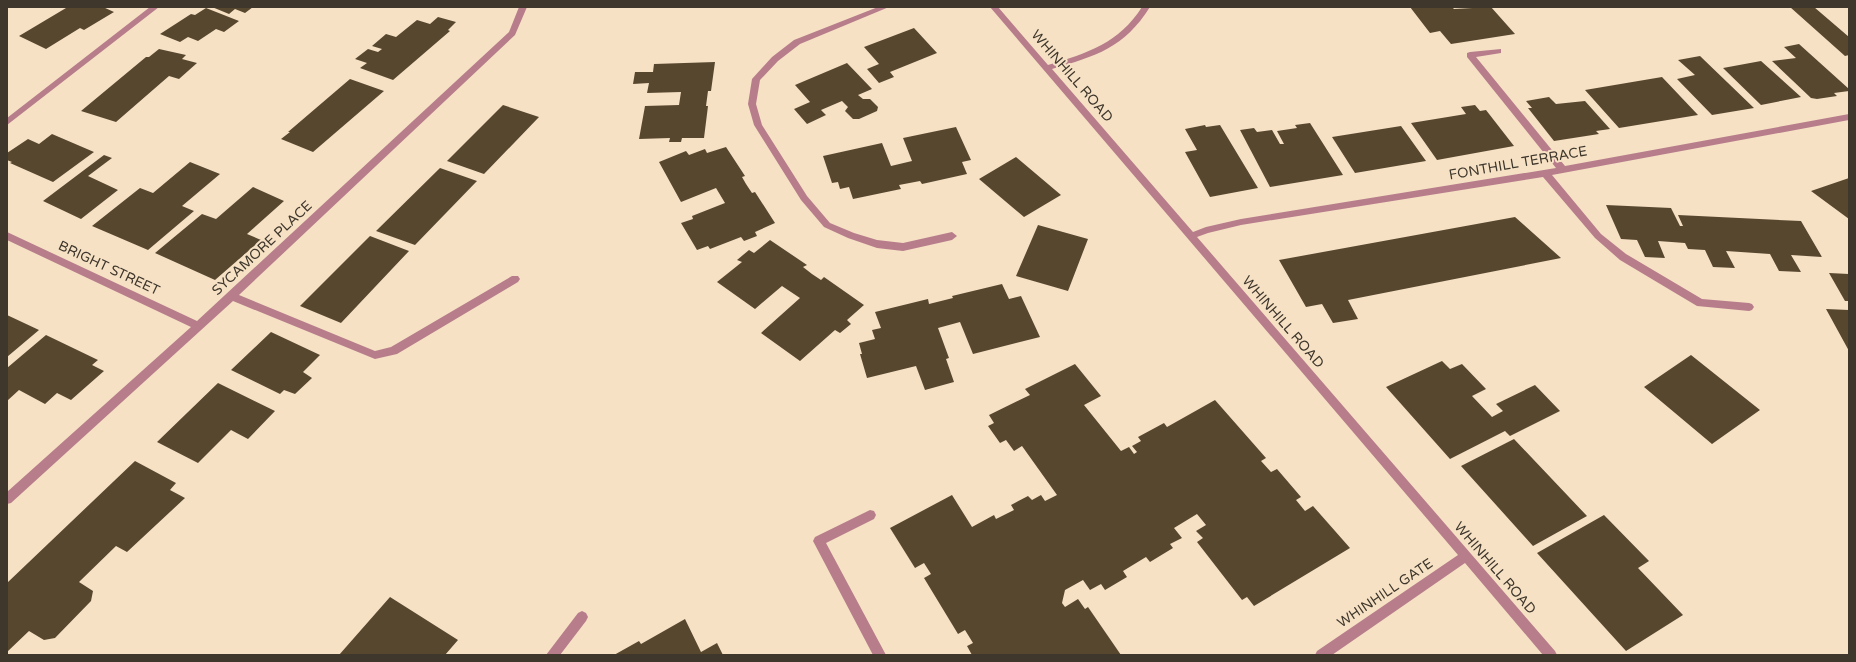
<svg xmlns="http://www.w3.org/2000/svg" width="1856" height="662" viewBox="0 0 1856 662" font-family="'Varela Round',sans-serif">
<rect width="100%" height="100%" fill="#f6e1c5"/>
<path fill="#58472f" d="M63,7H103L114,12L84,30L80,28L46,49L19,36L66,8Z
M212,7H253L245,13L235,9L229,14Z
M1410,7H1452L1454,9L1491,7L1515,34L1451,44L1440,31L1430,33Z
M1790,7H1814L1849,37V55L1845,56Z
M206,8L239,21L224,32L216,29L198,41L188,37L180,42L160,34L191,14L195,15Z
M438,17L456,22L448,30L450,31L393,80L360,68L367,63L355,59L368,49L378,52L382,49L372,46L386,34L396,37L417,20L430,24Z
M914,28L937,53L890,72L894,77L879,83L867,69L879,64L864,47Z
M1799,44L1849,89V91L1834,93L1837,96L1817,99L1811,98L1772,61L1796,58L1784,47Z
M159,49L186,55L182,59L197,63L179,79L169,76L116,122L81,111L146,57H149Z
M1700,56L1754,108L1712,115L1677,79L1695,75L1678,60Z
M1761,61L1801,97L1761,105L1723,68Z
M715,62L711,91H708L706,106H708L704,138H682L681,142H669L670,138L639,139L645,106L679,105L681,92L647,93L649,83L633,84L635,72H653L654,64Z
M847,63L872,89L858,95L863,99H870L878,107L877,111L859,119H853L845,111L848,107L842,101L821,110L826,115L807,124L794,109L810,102L795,85Z
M1662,77L1698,115L1619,128L1585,90Z
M350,79L384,91L313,152L281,139L290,132H288Z
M1549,97L1556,104L1585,101L1610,129L1596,131L1599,134L1554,141L1528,108H1532L1526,101Z
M503,105L539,117L484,174L447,161Z
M1475,105L1480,111L1486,110L1514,146L1437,160L1411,123L1466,114L1461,107Z
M1310,123L1343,175L1270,187L1240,130L1254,128L1257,132L1272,130L1280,144H1284L1277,131L1297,128L1295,125Z
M1205,125L1206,127L1220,125L1258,188L1210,197L1185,152L1197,150L1185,129Z
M1401,126L1426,161L1355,173L1332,137Z
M956,127L971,160L962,162L967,174L922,184L920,181L899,185L901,189L853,199L849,187L840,189L838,182L832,183L823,156L882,143L891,166L912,161L903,138Z
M52,134L94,152L53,182L10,163L12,162L7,160V153L28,139L39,144Z
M726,147L745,176L742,177L746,184L752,193L755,192L775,223L755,232L757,236L744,241L741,237L710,249L708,246L697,250L681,223L693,219L692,216L725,203L716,188L681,202L659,162L686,151L689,155L705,149L707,153Z
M104,155L112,158L88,176L118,190L81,219L43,201Z
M1016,157L1061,195L1024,217L979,179Z
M190,162L220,174L182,206L194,211L148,250L92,226L140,188L153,193Z
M440,168L477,181L415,245L376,231Z
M1849,178V219L1811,191Z
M253,187L284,201L247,234L261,240L215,280L155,253L202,214L216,219Z
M1606,205L1671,208L1680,226H1683L1678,215L1801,221L1822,257L1791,255L1801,272L1779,271L1770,254L1726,251L1735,268L1713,267L1705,250L1688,249L1685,243L1658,241L1665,258L1645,257L1637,240L1621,239Z
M1515,217L1561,258L1348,300L1358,319L1333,323L1322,304L1306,307L1279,260Z
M1038,225L1088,239L1068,291L1016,276Z
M370,236L409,251L341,323L300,306Z
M770,240L807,265L803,267L812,274L821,280L824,277L864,305L847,320L851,324L840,333L835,330L800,361L761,333L800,298L782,286L755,309L717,282L742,262L737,260L749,250L754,253Z
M1829,273L1849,274V301H1845Z
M1002,284L1009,299L1021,296L1040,337L973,354L960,322L938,328L949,358L946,359L954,382L925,390L916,366L867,378L860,354H862L859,343L875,339L872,330L881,328L875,312L928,299L929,304L953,298L952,296Z
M1826,309L1849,310V351Z
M7,315L39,330L7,357Z
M271,332L320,355L303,372L312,378L295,394L284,390L280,394L231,370Z
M46,335L98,360L92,365L104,371L71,400L57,393L45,404L19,390L7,401V368Z
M1691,355L1760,410L1712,444L1644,387Z
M1442,361L1450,369L1462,364L1486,389L1472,396L1492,417L1503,411L1496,404L1535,385L1560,411L1510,436L1505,431L1450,459L1386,387Z
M1075,364L1101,396L1084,405L1121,451L1129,447L1134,454L1137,452L1132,446L1141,441L1138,437L1164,423L1167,427L1215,400L1266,458L1261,461L1271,472L1277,469L1301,497L1296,500L1305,511L1313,506L1350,548L1254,606L1247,597L1242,600L1197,542L1203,538L1196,531L1206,525L1197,514L1174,528L1182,538L1170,544L1173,548L1150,562L1146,557L1123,571L1127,577L1105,590L1101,584L1090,590L1083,580L1065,590L1062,603L1065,607L1078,599L1085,609L1088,607L1121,655H972L967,646L973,643L965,630L958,634L924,578L931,574L924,563L915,568L890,528L952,495L972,527L994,515L996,519L1014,510L1011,505L1028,496L1032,500L1041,495L1045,501L1057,495L1022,446L1014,451L1006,440L1000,443L988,426L994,423L989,415L1030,395L1025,389Z
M218,383L275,411L248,439L231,430L198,463L157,442Z
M1514,439L1587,516L1533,546L1461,466Z
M135,461L176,483L170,490L185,498L127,552L116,546L79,582L93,591L91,601L55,638L44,640L29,631L7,652V583Z
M1604,515L1649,561L1638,568L1683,615L1626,651L1537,553Z
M390,597L458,640L445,655H339Z
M685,619L701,652L717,643L723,655H614L639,641L641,644Z"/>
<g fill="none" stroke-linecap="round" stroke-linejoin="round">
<path fill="#b77d8b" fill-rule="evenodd" d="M150,7H159L7,125V118Z
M519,7H527L515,35L239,295L375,351L391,347L512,276H518L520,279L518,282L397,354L375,359L233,301L11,503L7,504V492L191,327L7,240V232L197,321L509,32Z
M878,7H889L800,44L778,61L760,80L756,104L762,125L807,196L830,223L854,233L877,240L903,243L952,232L957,236L952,240L903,251L877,248L848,238L824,227L801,200L754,125L748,104L752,79L772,57L794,40Z
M990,7H998L1048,65C1088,53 1119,43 1142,7H1150C1124,48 1096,56 1052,69L1193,232L1206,227L1241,219L1556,168L1467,57V53L1470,52L1501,49V53L1476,57L1565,166L1849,114V120L1552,175L1601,234L1626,254L1702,299L1749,303L1752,304L1754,307L1752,310L1749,311L1697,306L1620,260L1595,238L1543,177L1241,225L1208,233L1197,237L1555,651L1557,655H1543L1465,563L1332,655H1315L1317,651L1458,555Z
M870,510L874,511L876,515L874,519L826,543L886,655H873L813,541L815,537Z
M582,611L586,613L588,617L586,621L560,655H546L578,613Z"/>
</g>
<g text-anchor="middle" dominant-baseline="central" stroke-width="4" stroke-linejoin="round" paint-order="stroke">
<g font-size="14" fill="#3f372c" stroke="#f6e1c5">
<text transform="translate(1072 76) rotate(49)">WHINHILL ROAD</text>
<text transform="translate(1518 163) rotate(-10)">FONTHILL TERRACE</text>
<text transform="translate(262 248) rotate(-43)">SYCAMORE PLACE</text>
<text transform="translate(109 268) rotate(25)">BRIGHT STREET</text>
<text transform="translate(1283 322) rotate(49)">WHINHILL ROAD</text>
<text transform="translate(1495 568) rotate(49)">WHINHILL ROAD</text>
<text transform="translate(1385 593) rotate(-34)">WHINHILL GATE</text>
</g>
</g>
<rect width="1856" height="662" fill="none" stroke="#3f372c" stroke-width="16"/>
</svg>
